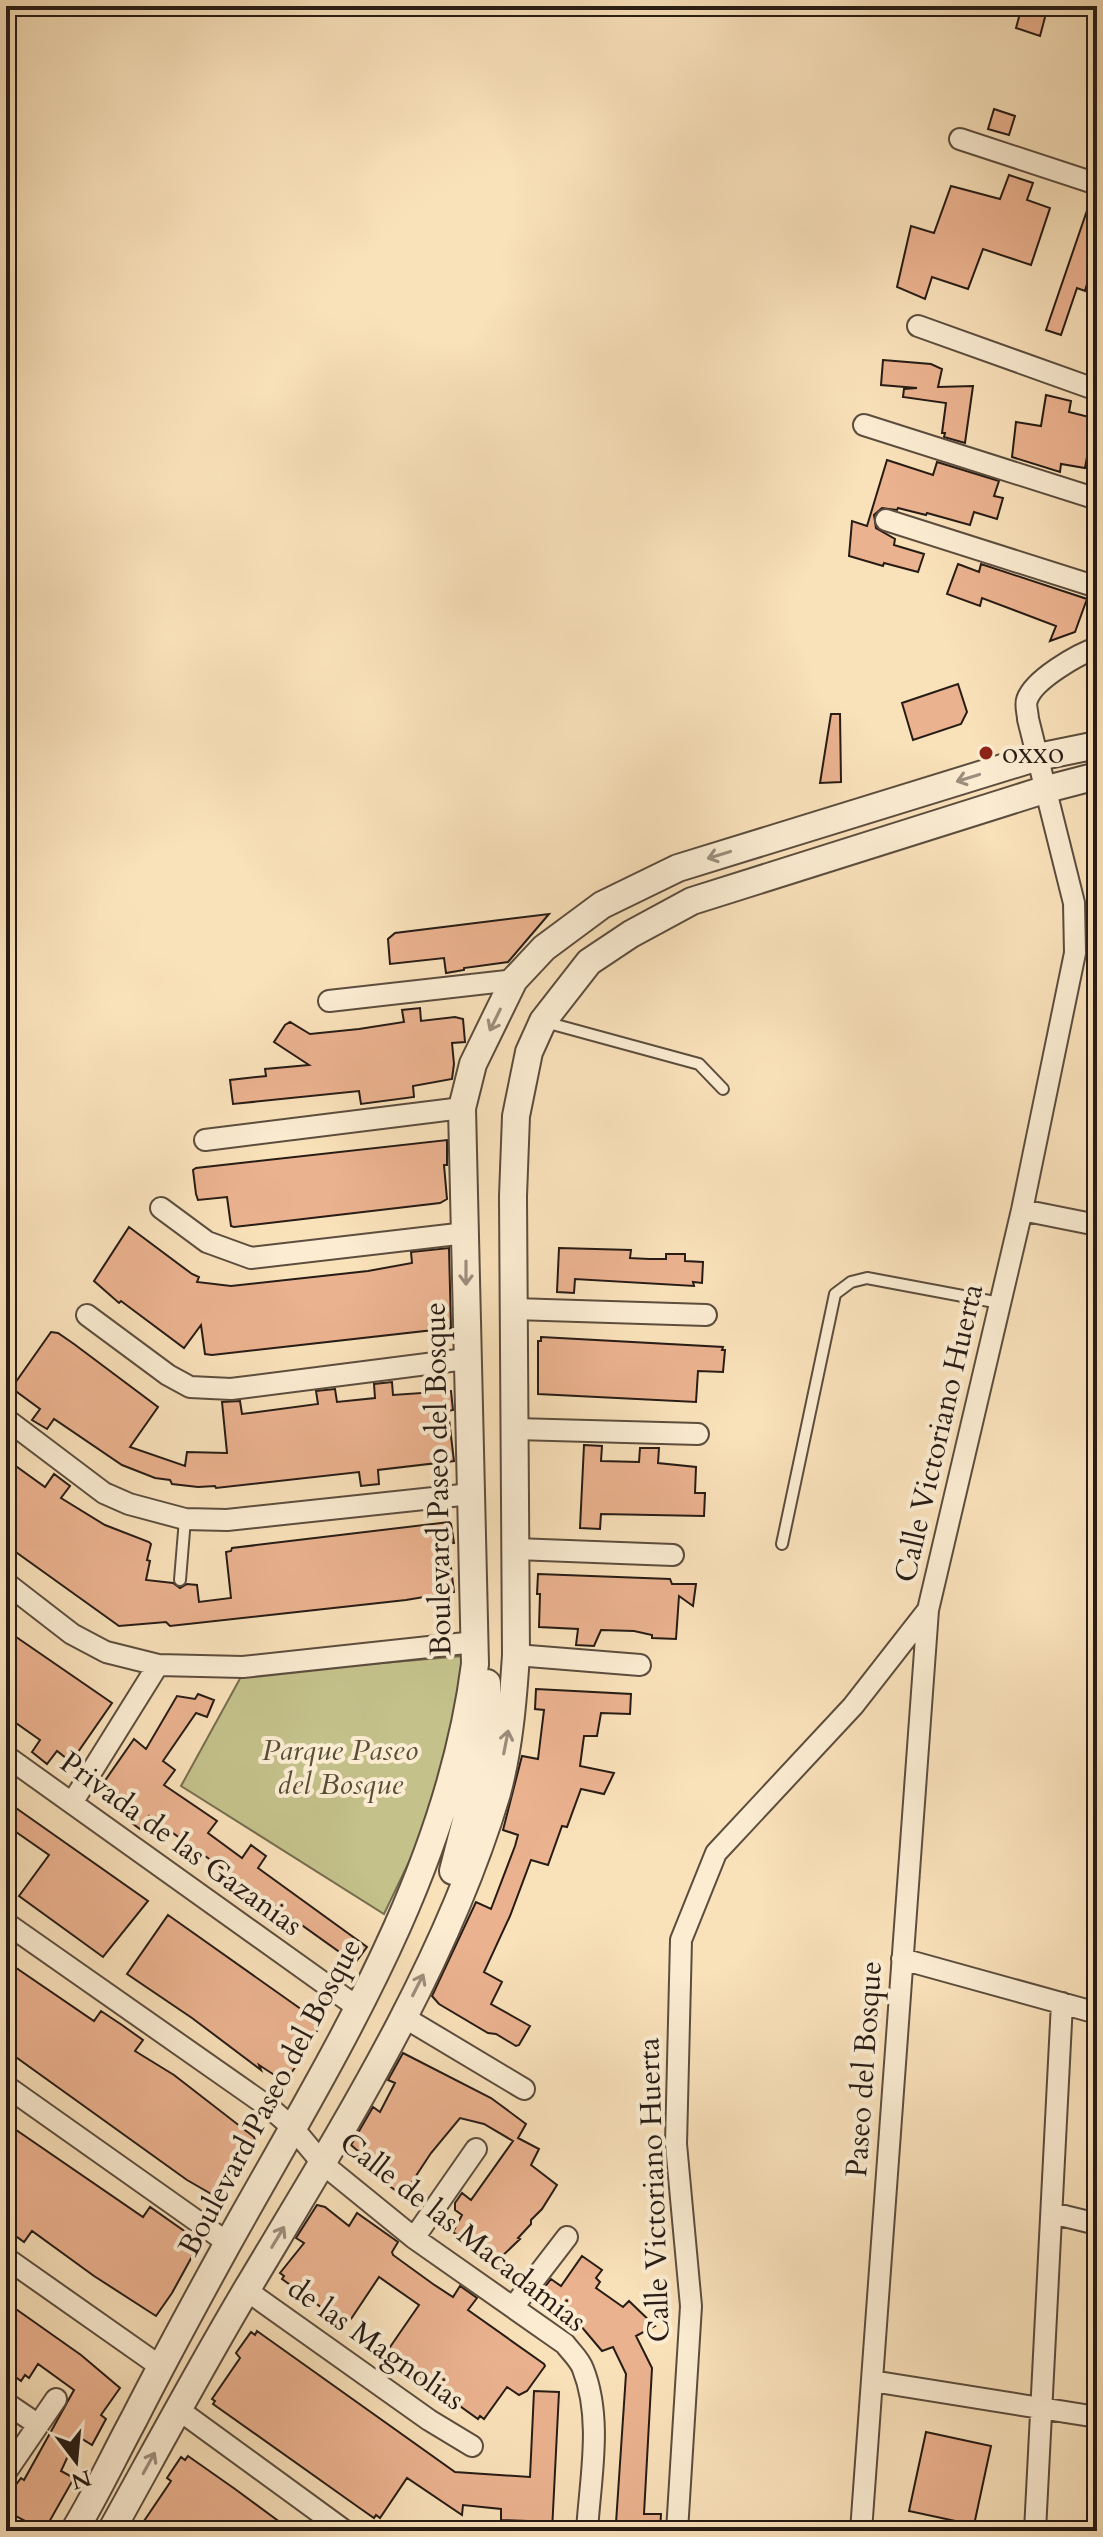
<svg xmlns="http://www.w3.org/2000/svg" width="1103" height="2537" viewBox="0 0 1103 2537" font-family="Cardo,serif">
<rect width="100%" height="100%" fill="#f9e1ba"/>
<filter id="stains"><feTurbulence type="fractalNoise" baseFrequency=".0025" numOctaves="4"/><feColorMatrix values="0 0 0 0 .2 0 0 0 0 .09 0 0 0 0 .02 0 0 0 .5 -.17"/></filter>
<radialGradient id="worn" r=".72"><stop offset=".6" stop-color="#630" stop-opacity="0"/><stop offset="1" stop-color="#630" stop-opacity=".3"/></radialGradient>
<path fill="#c4c18b" stroke="#766e50" stroke-width="2" d="M463,1656L442,1793L384,1914L181,1786L242,1675Z"/>
<path fill="#ebb28f" stroke="#271c15" stroke-width="2" d="M1022,6H1048L1040,36L1016,28Z
M994,109L1015,116L1009,135L988,129Z
M1009,175L1033,183L1027,200L1050,208L1031,265L983,249L968,289L932,277L925,299L897,287L911,226L934,233L951,186L1000,199Z
M1092,196L1097,197V273L1092,286L1087,284L1085,291L1077,288L1061,335L1046,330Z
M883,360L931,364L942,369L938,387L973,386L965,443L944,437L945,433H942L946,403L903,397L904,389L917,388L881,385Z
M1046,395L1071,401L1069,412L1097,419V458L1087,457L1085,468L1061,464L1060,472L1012,457L1016,422L1041,426Z
M887,460L933,475L937,462L999,481L994,496L1003,498L997,519L974,512L970,525L927,513L926,515L898,508L897,510L882,508L874,515L876,528L895,539L894,545L924,554L918,572L884,563L883,566L849,556L852,521L867,526Z
M958,564L979,572L981,564L1087,599L1075,632L1050,641L1056,626L982,598L980,606L947,594Z
M958,684L967,712L961,724L913,740L902,703Z
M831,714H840L841,782L820,783Z
M549,914L508,962L464,968V970L446,973L444,958L390,964L388,939L395,933Z
M420,1008L421,1021L455,1017L463,1019L465,1042L452,1043L454,1064L452,1079L413,1086L414,1097L361,1104L359,1091L233,1104L230,1080L266,1076L265,1069L309,1065L274,1042L285,1025L290,1022L310,1034L359,1029L404,1022L402,1010Z
M447,1140V1165H444L447,1199L440,1203L234,1227L231,1226L227,1197L198,1200L196,1194L193,1170L196,1168Z
M129,1227L192,1274L199,1277L197,1282L231,1286L368,1271L412,1263L411,1252L449,1248L451,1328L212,1355L205,1354L201,1325L184,1348L121,1301L119,1303L94,1281Z
M559,1248L631,1250L630,1258L649,1259H666V1254H685V1261L703,1262L702,1283L693,1282L694,1286L575,1279L574,1293L557,1292Z
M51,1332L58,1333L74,1344L158,1407L130,1447L185,1466L187,1452L227,1453L222,1402L240,1401L242,1414L318,1404L316,1391L335,1389L337,1402L375,1398L374,1384L392,1382L393,1395L451,1391L453,1410L448,1411L454,1461L378,1470L379,1484L361,1486L359,1472L216,1488L215,1486L198,1487L172,1484L170,1480L155,1478L122,1465L54,1419L47,1429L32,1420L40,1409L17,1392L13,1386Z
M541,1337L723,1347L722,1350H725L723,1372L698,1371L696,1402L538,1394V1341H541Z
M584,1445L602,1446L601,1461L639,1462L640,1448H659L658,1463L696,1467L695,1493H705L704,1516L601,1514L600,1529L580,1528Z
M6,1459L45,1487L54,1474L70,1486L61,1498L105,1525L149,1542L151,1544L147,1560L150,1561L146,1580L173,1583L180,1588L187,1584L197,1585L199,1602L231,1598L226,1552L231,1551L232,1548L449,1522L451,1524L454,1543L448,1544L454,1592L406,1600L170,1626L166,1622L119,1626L6,1545Z
M538,1574L670,1579L672,1584H696L693,1606L679,1596L676,1639L652,1638V1635L634,1631L601,1630L594,1646L576,1645L578,1629L539,1627L540,1594H537Z
M6,1630L112,1703L71,1762L57,1751L47,1764L32,1752L40,1740L6,1716Z
M536,1689L631,1694L630,1714L601,1713L597,1736H584L580,1766L614,1773L604,1794L581,1789L567,1827L562,1826L548,1865L531,1860L510,1916L484,1972L502,1982L491,2004L530,2026L519,2045L516,2046L496,2034L488,2033L439,2004L432,1996L476,1902L491,1909L515,1846L518,1835L503,1830L522,1756L538,1759L544,1710L535,1709Z
M198,1694L214,1700L207,1717L196,1713L163,1761L175,1770L164,1785L217,1821L208,1833L242,1858L251,1845L266,1856L258,1868L367,1947L355,1963L149,1816L140,1829L125,1818L133,1807L104,1782L134,1739L146,1749L177,1696L195,1699Z
M6,1801L148,1901L103,1957L19,1896L49,1855L6,1825Z
M168,1915L322,2024L293,2064L296,2066L285,2082L259,2065L261,2070L192,2018L127,1974Z
M6,1961L94,2021L101,2011L122,2025L143,2040L135,2051L174,2075L254,2137L255,2140L226,2180L231,2183L220,2199L187,2180L6,2050Z
M403,2053L491,2098L526,2124L518,2138L539,2149L531,2165L557,2185L542,2209L531,2220V2224L518,2238L520,2239L496,2262L453,2232L462,2215L455,2210V2203L462,2193L471,2200L513,2141L484,2124L460,2118L431,2153L404,2194L401,2192L400,2194L383,2181L385,2177L355,2160L358,2151L351,2145L373,2107L380,2112L395,2083L388,2080Z
M6,2123L143,2217L150,2207L200,2242L172,2293L156,2316L94,2276L32,2231L24,2242L6,2229Z
M317,2205L325,2207L349,2226L357,2213L398,2242L392,2252L393,2255L433,2284L453,2297L460,2286L477,2298L468,2310L544,2364L545,2366L527,2391L519,2395L507,2387L484,2419L480,2416L478,2419L390,2356L392,2353L388,2350L419,2305L379,2277L349,2322L345,2320L343,2323L282,2279L284,2276L280,2273L304,2243L296,2238Z
M582,2256L602,2270L596,2278L600,2282L596,2288L623,2307L629,2301L655,2326L636,2336L652,2368L644,2514H661L660,2531H618V2522L616,2523L626,2374L613,2347L602,2351L575,2319L540,2293L551,2279L561,2286Z
M13,2307L81,2355L120,2388L101,2415L106,2419L92,2445L79,2437L68,2456L61,2471L74,2478L44,2531L6,2511V2498L21,2478L24,2480L74,2390L38,2364L29,2378L25,2375L21,2381L17,2378L6,2390V2317Z
M257,2331L455,2472L530,2477L534,2391L559,2392L552,2531H526L527,2521L501,2520V2509L463,2505L462,2515L407,2478L380,2518L376,2515L374,2518L361,2509L213,2404L215,2401L212,2399L240,2358L236,2353L251,2332L255,2335Z
M926,2432L991,2446L974,2525L909,2511Z
M188,2456L235,2489L292,2531H152L142,2524L171,2481L167,2478L181,2457L185,2460Z"/>
<g fill="none" stroke-linecap="round" stroke-linejoin="round">
<defs>
<path id="service" d="M545,1022L699,1064L723,1089
M782,1544L835,1294L851,1282L867,1278L1000,1303
M180,1580L185,1519"/>
<path id="minor" d="M960,139L1097,184
M918,326L1097,390
M864,425L1097,499
M886,520L1097,587
M329,1001L514,980
M205,1140L462,1108
M161,1208L207,1242L251,1258L466,1233
M1022,1210L1097,1225
M514,1309L706,1315
M87,1315L168,1375L190,1387L231,1389L466,1359
M6,1419L104,1493L129,1504L185,1519L227,1520L471,1494
M516,1429L698,1434
M516,1549L673,1555
M6,1583L72,1634L106,1652L158,1665L243,1667L475,1642
M516,1655L640,1665
M6,1756L360,2009
M72,1803L158,1665
M6,1923L270,2108L293,2128L323,2164L414,2238L565,2344C571,2352 580,2360 583,2369C603,2419 590,2480 587,2531
M902,1959L1097,2013
M402,2016L524,2089
M6,2086L228,2243
M1052,2213L1097,2224
M414,2238L476,2149
M6,2258L161,2367
M246,2290L429,2420L472,2446
M514,2306L567,2237
M872,2381L1097,2417
M6,2403L37,2424
M179,2410L345,2531
M6,2472L56,2399
M6,2528L10,2531
M677,2531L691,2306L676,2144L681,1940L716,1853L853,1706L928,1610L1022,1210L1075,953L1074,903L1028,719C1028,714 1025,705 1027,700C1033,680 1078,654 1097,648
M861,2531L928,1610
M1035,2531L1062,2003"/>
<path id="tertiary" d="M453,1871L487,1739V1683
M74,2531C96,2495 114,2456 134,2419C164,2360 196,2301 228,2243C330,2060 448,1877 475,1664L462,1108L473,1064L514,980L544,948L602,905L678,868L1038,757L1097,745
M111,2531C156,2450 200,2368 247,2289C340,2133 445,1968 497,1793C509,1749 513,1701 516,1655L513,1196L516,1116L529,1052L543,1021L589,962L631,934L692,901L1047,789L1097,776"/>
</defs>
<use href="#service" stroke="#5c4d3e" stroke-width="14"/>
<use href="#minor" stroke="#5c4d3e" stroke-width="24"/>
<use href="#tertiary" stroke="#5c4d3e" stroke-width="30"/>
<use href="#service" stroke="#fbecd2" stroke-width="10"/>
<use href="#minor" stroke="#fbecd2" stroke-width="20"/>
<use href="#tertiary" stroke="#fbecd2" stroke-width="26"/>
</g>
<defs><path id="oneway-shaft" d="M-6 0H5M1.5-3L5.5 0L1.5 3" fill="none" stroke-width="1.6" stroke-linecap="round" stroke-linejoin="round" transform="scale(2)"/></defs>
<g stroke="#9c8e7d">
<use href="#oneway-shaft" transform="translate(968 778) rotate(163)"/>
<use href="#oneway-shaft" transform="translate(719 855) rotate(163)"/>
<use href="#oneway-shaft" transform="translate(495 1020) rotate(116)"/>
<use href="#oneway-shaft" transform="translate(466 1273) rotate(90)"/>
<use href="#oneway-shaft" transform="translate(506 1742) rotate(-79)"/>
<use href="#oneway-shaft" transform="translate(418 1985) rotate(-63)"/>
<use href="#oneway-shaft" transform="translate(278 2237) rotate(-59)"/>
<use href="#oneway-shaft" transform="translate(149 2463) rotate(-61)"/>
</g>
<circle fill="#8f2418" stroke="#fbecd2" stroke-width="3" cx="986" cy="753" r="8"/>
<g text-anchor="middle" dominant-baseline="central" stroke-width="8" stroke-linejoin="round" paint-order="stroke">
<g font-size="30" fill="#271c15" stroke="#fbecd2" text-anchor="start">
<text x="1002" y="753">oxxo</text>
</g>
<g font-size="30" fill="#271c15" stroke="#fbecd2">
<text transform="translate(939 1433) rotate(-77)">Calle Victoriano Huerta</text>
<text transform="translate(438 1479) rotate(-91)">Boulevard Paseo del Bosque</text>
<text transform="translate(181 1844) rotate(36)">Privada de las Gazanias</text>
<text transform="translate(864 2069) rotate(-86)">Paseo del Bosque</text>
<text transform="translate(270 2097) rotate(-62)">Boulevard Paseo del Bosque</text>
<text transform="translate(654 2190) rotate(-92)">Calle Victoriano Huerta</text>
<text transform="translate(463 2232) rotate(38)">Calle de las Macadamias</text>
<text transform="translate(376 2344) rotate(35)">de las Magnolias</text>
</g>
<g font-size="30" font-style="italic" fill="#564e38" stroke="#fbecd2">
<text x="340" y="1750">Parque Paseo<tspan x="340" dy="34">del Bosque</tspan></text>
</g>
</g>
<rect width="1103" height="2537" fill="none" stroke="#f9e1ba" stroke-width="32"/>
<rect x="8" y="8" width="1087" height="2521" fill="none" stroke="#271c15" stroke-width="4"/>
<rect x="16" y="16" width="1071" height="2505" fill="none" stroke="#271c15" stroke-width="2"/>
<g transform="translate(76 2461) rotate(164)" stroke="#fbecd2" stroke-width="6" paint-order="stroke">
<path d="M0-6L14 30L0 20L-14 30Z" fill="#271c15"/>
<text y="-12" font-size="22" font-weight="bold" text-anchor="middle" fill="#271c15">N</text>
</g>
<rect width="100%" height="100%" filter="url(#stains)"/>
<rect width="100%" height="100%" fill="url(#worn)"/>
</svg>
